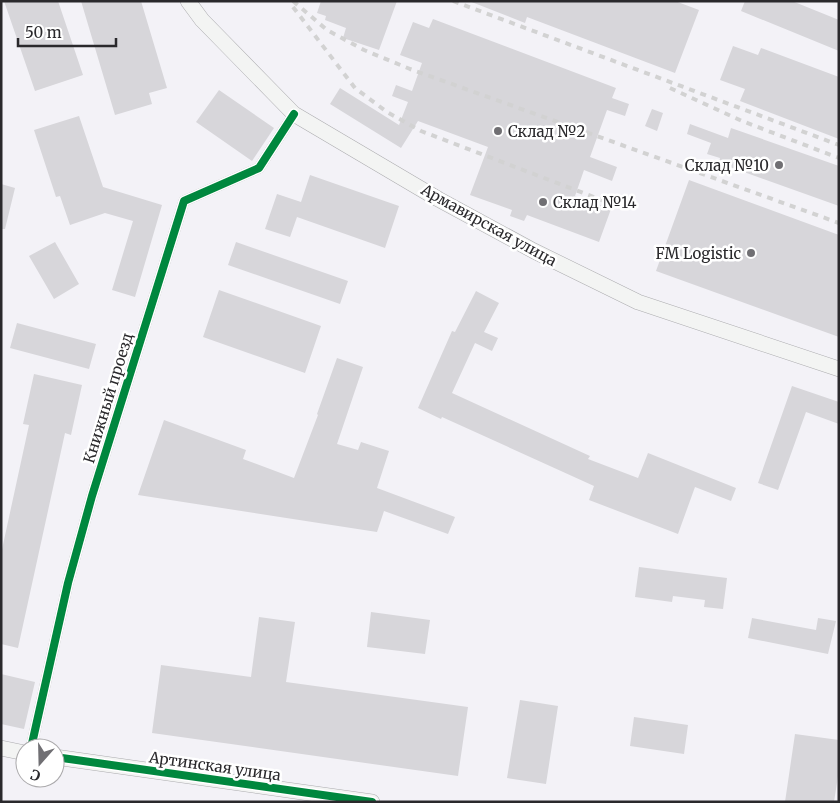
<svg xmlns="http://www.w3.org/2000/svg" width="840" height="803" viewBox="0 0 840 803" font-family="Merriweather,serif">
<rect width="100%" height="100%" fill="#f3f2f7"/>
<path fill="#d7d6da" d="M4,1H58L83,75L35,91Z
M81,1H141L167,88L149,93L152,104L115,115Z
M321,1H397L379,50L343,38L346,28L325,20L326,16L317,13Z
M469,1H675L699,10L675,73L527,17L525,23Z
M745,1H792L839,20V51L741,11Z
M433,19L616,88L612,98L629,104L625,116L607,110L590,157L617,167L612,181L584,170L575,196L611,209L599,242L527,215L524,221L510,216L512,210L470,195L488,147L418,121L401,148L330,104L340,88L399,125L408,102L392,96L396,85L412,91L422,63L400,55L413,22L429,28Z
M733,46L758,55L761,48L839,77V139L740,101L745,89L720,80Z
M219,90L274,128L252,161L196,122Z
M652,109L663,113L657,131L645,126Z
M79,116L103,187L162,205L135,297L112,290L133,221L105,213L70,225L60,196L56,197L34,130Z
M690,124L728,138L731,128L839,166V206L719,163L720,158L707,154L711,143L687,134Z
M310,175L399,206L385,248L297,217L290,237L265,229L277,194L301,202Z
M689,180L839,235V337L656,271Z
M1,184L15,188L5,229H1Z
M55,242L79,284L54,299L29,256Z
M236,242L348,281L340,304L228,265Z
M219,290L321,326L305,373L203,337Z
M476,291L499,303L484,332L498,338L492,351L475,343L452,393L590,456L588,459L638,478L648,453L736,488L731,501L695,487L678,534L589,500L594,486L442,417L441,419L418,408L452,331L455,332Z
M17,323L96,344L89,369L10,348Z
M337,358L363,367L337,444L358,450L361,442L389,451L377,488L455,517L448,534L384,511L377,532L138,495L164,420L246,450L243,459L294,478L318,415L317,414Z
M34,374L82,385L71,435L65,433L18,648L1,644V554L29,425L23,424Z
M792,386L839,402V424L806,412L778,490L758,483Z
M639,567L727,578L723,609L704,607L705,600L673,596L672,602L635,597Z
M371,612L430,620L425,654L367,647Z
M259,617L295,622L286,682L468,707L458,776L152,733L161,665L251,677Z
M752,618L816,630L818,618L836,621L828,654L748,638Z
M1,674L35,682L24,729L1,724Z
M520,700L558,706L546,784L507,778Z
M634,717L688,725L684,754L630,746Z
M795,734L839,740V770L834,802H785Z"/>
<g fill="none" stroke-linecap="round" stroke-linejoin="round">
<defs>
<path id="street" d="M31,748L68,583L92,496L184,201L259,168L294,114"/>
<path id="secondary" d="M188,1L202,20L294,114L438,199L534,251L638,302L839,369
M1,748L25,753
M55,757L372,802"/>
</defs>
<use href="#street" stroke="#acacaf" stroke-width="11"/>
<use href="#secondary" stroke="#acacaf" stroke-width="16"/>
<use href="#street" stroke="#fdfdfe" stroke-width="10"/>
<use href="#secondary" stroke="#f3f4f3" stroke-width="15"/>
<path stroke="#d2d2d2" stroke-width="4" stroke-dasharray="6 6" stroke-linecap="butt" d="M293,1L327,30L364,50L410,69L839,223
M453,1L839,145
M293,7L355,88L387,112L421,131L620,207
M670,88L742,121L839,158"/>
<defs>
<path id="cycleway" d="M31,748L68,583L92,496L184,201L259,168L294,114
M55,757L372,802"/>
</defs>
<use href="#cycleway" stroke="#fff" stroke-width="11"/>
<use href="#cycleway" stroke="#00873e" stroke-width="8"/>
</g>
<g fill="#706f73" stroke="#fff" stroke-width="2">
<circle cx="498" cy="131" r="5"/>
<circle cx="779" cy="165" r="5"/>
<circle cx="543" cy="202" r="5"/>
<circle cx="751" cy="253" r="5"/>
</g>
<g text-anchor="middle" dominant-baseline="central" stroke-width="5" stroke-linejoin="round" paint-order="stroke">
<g font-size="15" fill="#2a292c" stroke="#fff" text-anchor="start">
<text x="508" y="131">Склад №2</text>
<text x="769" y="165" text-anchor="end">Склад №10</text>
<text x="553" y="202">Склад №14</text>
<text x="741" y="253" text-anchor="end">FM Logistic</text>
</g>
<g font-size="15" fill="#2a292c" stroke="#fff">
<text transform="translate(489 225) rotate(29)">Армавирская улица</text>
<text transform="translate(108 398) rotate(-73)">Книжный проезд</text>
<text transform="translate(215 766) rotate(8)">Артинская улица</text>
</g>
</g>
<rect width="840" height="803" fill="none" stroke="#2a292c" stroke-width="5"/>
<g transform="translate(40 763) rotate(200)"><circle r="24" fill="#ffffff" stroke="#aaa9ab"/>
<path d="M0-4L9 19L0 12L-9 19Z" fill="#706f73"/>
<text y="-8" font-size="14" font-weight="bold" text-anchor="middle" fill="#2a292c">С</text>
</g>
<path d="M18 38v8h98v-8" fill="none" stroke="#2a292c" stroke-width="2.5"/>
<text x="25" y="38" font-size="15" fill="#2a292c" stroke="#ffffff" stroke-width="4" paint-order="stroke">50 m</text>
</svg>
